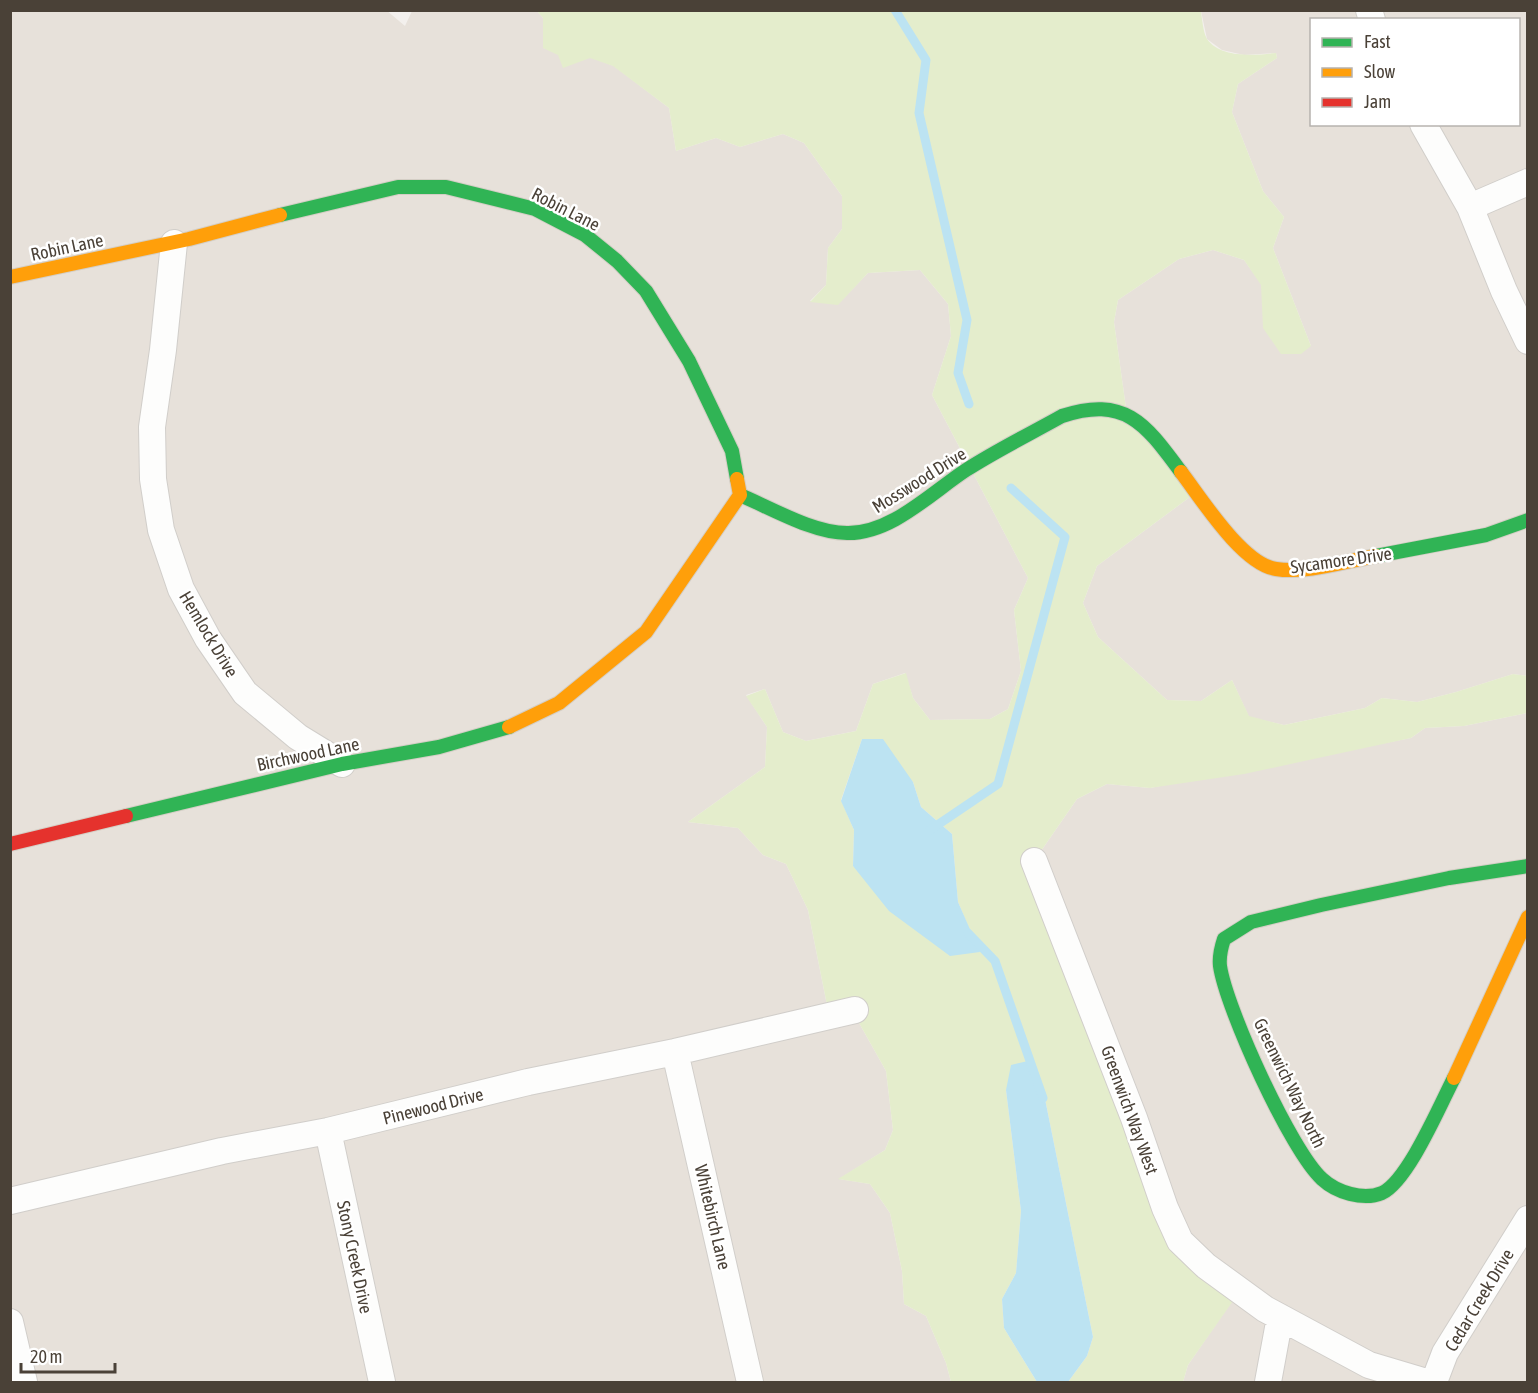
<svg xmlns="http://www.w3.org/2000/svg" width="1538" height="1393" viewBox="0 0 1538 1393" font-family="'Asap Condensed',sans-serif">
<rect width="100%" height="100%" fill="#f3f0ed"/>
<path fill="#e7e1da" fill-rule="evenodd" d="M386,10L405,26L412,11H537L543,18V48L590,57L614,66L669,108L676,151L716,138L740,147L783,134L804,143L842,196V229L828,248L826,285L810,301L838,304L868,273L920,270L948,304L951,336L932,395L1028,578L1014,610L1021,671L1008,709L990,719L930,720L913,698L905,673L873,684L856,731L806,741L783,732L765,689L746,695L767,727L765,767L688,822L738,828L763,855L786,864L808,910L828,1010L854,1014L886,1071L893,1130L885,1150L839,1179L870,1184L890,1213L902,1271L904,1304L926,1316L946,1363L951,1382H11L10,11Z
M1201,11H1527V676L1513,674L1456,692L1417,702L1382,698L1365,708L1284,725L1249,717L1232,680L1201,701L1167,700L1098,637L1083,603L1097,566L1194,494L1126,408L1114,322L1118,300L1179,259L1213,250L1244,260L1262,285L1264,328L1311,346L1273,248L1284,217L1263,191L1232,112L1238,84L1277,58L1276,53L1244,55L1222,50L1207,39ZM1312,20H1518V124H1312Z
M1527,713V1382H1183L1188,1365L1239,1291L1178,1241L1036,867L1041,851L1077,799L1107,784L1150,788L1411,738L1425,728L1464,726Z"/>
<path fill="#e4edcc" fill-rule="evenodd" d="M537,11H1201C1202,18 1203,32 1207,39C1221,59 1256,55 1276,53L1277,58L1238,84L1232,112L1263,191L1284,217L1273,248L1311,346L1301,354H1281L1263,328L1261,285L1244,260L1213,250L1179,259L1118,300L1114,322L1126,408L1194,494L1097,566L1083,603L1098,637L1167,700L1201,701L1232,680L1249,716L1284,725L1365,708L1382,698L1417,702L1456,692L1513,674L1527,676V713L1464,726L1425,728L1411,738L1244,774L1150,788L1107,784L1077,799L1041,851L1036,867L1178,1240L1240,1291L1188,1365L1183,1382H1068L1087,1356L1093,1337L1045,1099L1027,1061L1006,1090L1021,1211L1016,1273L1002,1299L1004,1328L1037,1382H951L946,1363L926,1316L904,1304L902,1271L890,1213L870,1184L838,1179L885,1150L893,1130L886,1071L854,1014L828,1010L808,910L786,864L763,855L738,828L688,822L765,767L767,727L746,696L765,689L783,732L806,741L856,731L873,684L906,673L913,698L930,720L990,719L1008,709L1021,671L1014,610L1028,578L932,395L951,336L948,304L920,270L868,273L838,305L810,302L826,285L828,248L842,229V196L804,143L783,134L740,147L716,138L676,151L669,108L613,66L590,58L563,68L558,55L543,48V18ZM862,739L913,782L921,807L952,834L958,902L979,952L853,866L854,830L841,800Z"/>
<path fill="#bce3f2" d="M862,739H883L913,782L921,807L952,834L958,902L980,952L950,956L889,911L853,866L854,830L841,801Z
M1028,1061L1045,1099L1093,1337L1087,1356L1068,1382H1037L1004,1328L1002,1299L1016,1273L1021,1211L1006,1090L1011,1065Z"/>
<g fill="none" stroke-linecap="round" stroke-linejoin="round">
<path stroke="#bce3f2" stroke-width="9" d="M895,10L926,60L919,113L967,320L958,373L969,404
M930,830L998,784L1065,537L1011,488
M968,933L995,961L1043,1098"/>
<defs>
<path id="street" d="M1369,10L1372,20
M1423,124L1470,207L1504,291L1528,341
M1470,207L1528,182
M174,243L163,350L152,427L153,479L161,530L181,589L208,639L245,693L298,737L342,764
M1034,861L1134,1118L1165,1208L1180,1241L1206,1266L1265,1309L1369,1365L1426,1382
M675,1052L750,1382
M328,1131L382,1382
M10,1201L222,1151L328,1131L528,1082L675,1052L855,1010
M10,1322L24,1382
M1268,1382L1280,1317
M1434,1382L1445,1353L1528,1219"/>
<path id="fast" d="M280,215L398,187H446L535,209L585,235L617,261L646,291L689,361L732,451L737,479
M740,495C771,508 813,533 847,533C891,534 931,493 966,470C997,450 1030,434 1062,416C1126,395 1146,425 1181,472
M1376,556L1486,535L1528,520
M126,816L342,764L439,747L509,727
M1454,1078C1440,1105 1408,1181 1382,1193C1363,1201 1336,1192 1322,1179C1291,1151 1226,1008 1220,966C1219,957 1221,948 1224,939L1251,922L1321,905L1449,878L1528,866"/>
<path id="slow" d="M10,277L189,239L280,215
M1181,472C1201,498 1242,564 1276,569C1306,574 1346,561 1376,556
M509,727L559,703L646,632L740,495L737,479
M1454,1078L1528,917"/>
<path id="jam" d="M10,844L126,816"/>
</defs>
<use href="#street" stroke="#d1ceca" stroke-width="28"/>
<use href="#fast" stroke="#d4cec5" stroke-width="16"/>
<use href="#slow" stroke="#d4cec5" stroke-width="16"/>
<use href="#jam" stroke="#d4cec5" stroke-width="16"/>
<use href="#street" stroke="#fdfdfc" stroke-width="26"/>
<use href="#fast" stroke="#30b455" stroke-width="14"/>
<use href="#slow" stroke="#ff9f0a" stroke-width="14"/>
<use href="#jam" stroke="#e5322d" stroke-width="14"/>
</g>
<g text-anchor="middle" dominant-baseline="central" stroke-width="5" stroke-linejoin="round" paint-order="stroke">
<g font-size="18" fill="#4a4137" stroke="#fff">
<text transform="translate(566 209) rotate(27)">Robin Lane</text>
<text transform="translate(67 247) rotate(-12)">Robin Lane</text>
<text transform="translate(919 480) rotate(-32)">Mosswood Drive</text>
<text transform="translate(1341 560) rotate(-8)">Sycamore Drive</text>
<text transform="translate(209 634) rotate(59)">Hemlock Drive</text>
<text transform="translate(308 754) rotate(-12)">Birchwood Lane</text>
<text transform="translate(1290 1083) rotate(64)">Greenwich Way North</text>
<text transform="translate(433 1106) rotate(-14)">Pinewood Drive</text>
<text transform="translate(1130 1110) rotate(70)">Greenwich Way West</text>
<text transform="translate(713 1217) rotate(77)">Whitebirch Lane</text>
<text transform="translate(355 1257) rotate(78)">Stony Creek Drive</text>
<text transform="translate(1479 1300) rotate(-59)">Cedar Creek Drive</text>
</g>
</g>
<rect width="1538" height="1393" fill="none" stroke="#4a4137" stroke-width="24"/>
<rect x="1310" y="18" width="210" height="108" fill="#ffffff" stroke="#b7b3af" stroke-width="1.5"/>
<rect x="1322" y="38" width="30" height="9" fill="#30b455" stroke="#b7b3af" stroke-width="1.5"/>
<text x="1364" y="48" font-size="18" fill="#4a4137">Fast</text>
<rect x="1322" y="68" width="30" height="9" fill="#ff9f0a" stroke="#b7b3af" stroke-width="1.5"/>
<text x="1364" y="78" font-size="18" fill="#4a4137">Slow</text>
<rect x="1322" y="98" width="30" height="9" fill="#e5322d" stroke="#b7b3af" stroke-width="1.5"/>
<text x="1364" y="108" font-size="18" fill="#4a4137">Jam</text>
<path d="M21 1363v9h94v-9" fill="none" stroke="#4a4137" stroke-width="3"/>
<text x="30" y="1363" font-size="18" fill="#4a4137" stroke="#ffffff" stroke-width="4.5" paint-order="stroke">20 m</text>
</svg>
